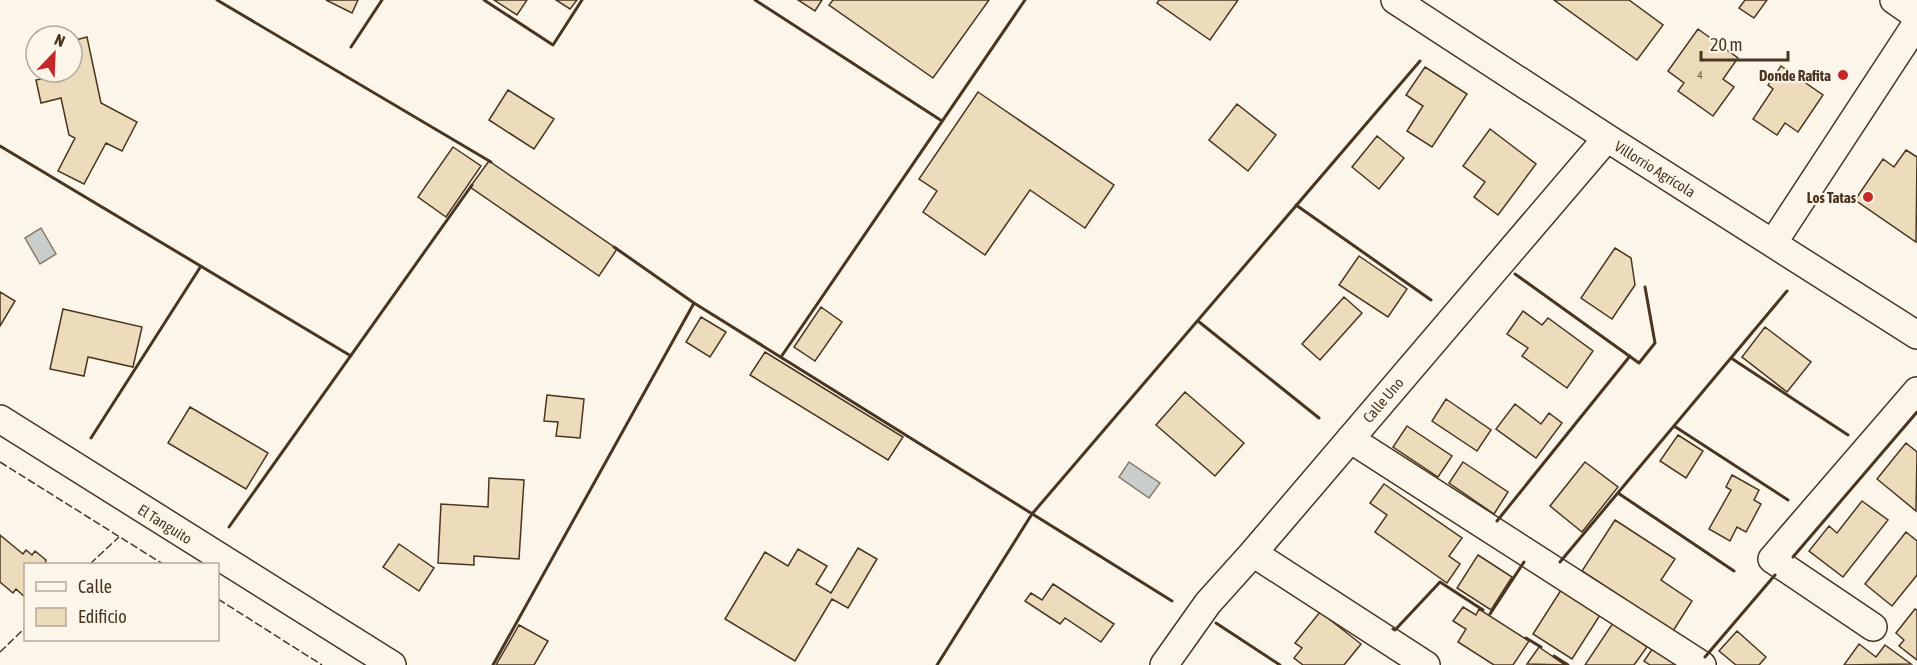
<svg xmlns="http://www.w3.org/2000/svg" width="1917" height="665" viewBox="0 0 1917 665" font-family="'Asap Condensed',sans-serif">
<rect width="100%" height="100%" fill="#fbf6e9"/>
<path fill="#c9cecd" stroke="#887966" stroke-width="1.5" d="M41,228L56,254L40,264L25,238Z
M1129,462L1160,483L1149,498L1119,477Z"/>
<path fill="#ecdcbc" stroke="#4a3520" stroke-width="1.5" d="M326,0H358L352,13Z
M494,0H527L517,15Z
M556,0H577L570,9Z
M798,0H822L815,11Z
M833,0H989L933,78L829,5Z
M1159,0H1238L1210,40L1157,3Z
M1554,0H1629L1663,25L1637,60Z
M1745,0H1767L1754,18L1739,8Z
M1698,29L1738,58L1723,79L1734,87L1713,116L1678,91L1684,83L1668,71Z
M87,37L101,103L137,122L122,151L106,143L84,184L58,171L75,138L69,135L61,98L41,103L36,80L55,76L54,72H72V41Z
M1781,66L1823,95L1798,132L1785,123L1777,135L1753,119L1773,89L1768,85Z
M1425,67L1467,94L1432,147L1407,131L1423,106L1406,95Z
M508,90L554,119L534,149L489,120Z
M978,92L1114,185L1085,228L1030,190L985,255L923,212L937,191L919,179Z
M1237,104L1276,135L1248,171L1209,140Z
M1490,129L1536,164L1498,215L1474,197L1485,182L1463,166Z
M1377,136L1404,158L1379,189L1352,167Z
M453,147L481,166L446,217L418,197Z
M1906,150L1917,157L1916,242L1855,200L1883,159L1894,167Z
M489,161L617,249L599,276L470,187Z
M1615,248L1631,258L1635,285L1612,319L1581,298Z
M1359,256L1407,289L1388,317L1339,285Z
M0,292L15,301L0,326Z
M1344,297L1362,313L1320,360L1302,344Z
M821,307L842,322L815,361L794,347Z
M63,309L142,327L133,367L88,357L84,376L50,369Z
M1523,311L1542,325L1548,318L1593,351L1567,388L1522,356L1528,348L1507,334Z
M701,317L726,332L710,357L686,342Z
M1765,327L1811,362L1787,392L1742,357Z
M765,352L903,437L888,460L750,375Z
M1185,392L1244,443L1215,476L1156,425Z
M547,395L584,399L580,438L556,436L558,422L544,421Z
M1446,399L1491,430L1477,451L1432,421Z
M1515,404L1541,424L1549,413L1562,423L1536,458L1496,429Z
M190,407L268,453L246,489L168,443Z
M1407,426L1452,456L1438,477L1393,447Z
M1678,435L1703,451L1686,478L1660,461Z
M1906,443L1917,452L1916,511L1877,479Z
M1463,462L1508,492L1494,514L1449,483Z
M1585,462L1618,487L1582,532L1550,506Z
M1732,475L1759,490L1754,500L1761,504L1746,532L1737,527L1730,541L1709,529L1731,490L1726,487Z
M489,478L524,480L519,559L474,556V565L438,563L441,504L488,507Z
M1384,484L1462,538L1449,556L1460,564L1447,583L1375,532L1387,515L1370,503Z
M1862,501L1888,520L1843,577L1809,551L1829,526L1837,533Z
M1615,520L1675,559L1661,580L1692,601L1673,631L1582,571Z
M1906,532L1917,541V575L1892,606L1865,584Z
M0,535L23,554L26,550L32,555L35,551L46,560L45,564H26V598L16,589L13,593L0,582Z
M399,544L434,568L419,591L383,567Z
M858,548L877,559L848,608L832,599L795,661L725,619L765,552L788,566L798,549L827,566L816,584L831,593Z
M1478,555L1512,577L1491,610L1457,588Z
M1053,584L1114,624L1101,642L1065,618L1060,624L1025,601L1031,593L1042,600Z
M1563,587L1602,612L1572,659L1533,634Z
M1463,607L1476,615L1479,609L1529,641L1513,665H1494L1458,642L1466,629L1453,621Z
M1915,609L1917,610V660L1899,646L1904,640L1896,633Z
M1320,612L1361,644L1344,665H1303L1294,658L1302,648L1295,643Z
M1613,623L1647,647L1634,665H1585Z
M519,625L548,641L534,665H496Z
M1737,631L1766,657L1759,665H1736L1719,651Z
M1859,644L1876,657L1885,645L1911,664L1844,665Z
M1655,645L1680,665H1650L1644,661Z
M1539,647L1565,665L1527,664Z"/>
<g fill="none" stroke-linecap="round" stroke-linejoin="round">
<defs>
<path id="street" d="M1395,0L1607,138L1917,335
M1894,0L1917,16
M1773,243L1917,23
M0,419L392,665
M1350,439L1702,665
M1253,553L1426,665
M1873,627L1772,559L1917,391
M1164,665L1208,603L1253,553L1607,138"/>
</defs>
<use href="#street" stroke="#4a3520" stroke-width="30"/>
<use href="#street" stroke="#fbf6e9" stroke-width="27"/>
<path stroke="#4a3520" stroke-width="1.5" stroke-dasharray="8 3" stroke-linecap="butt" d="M0,462L163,564
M90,564L119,537
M218,599L322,665
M0,652L26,627"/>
<path stroke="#4a3520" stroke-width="3" d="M217,0L491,162
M484,0L553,45L582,0
M755,0L942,121
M351,47L382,0
M0,146L351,356
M1296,205L1431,300
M614,247L694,303L1172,601
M1515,274L1639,363L1655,343L1645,287
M1198,321L1319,418
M781,357L1025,0
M1731,358L1848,435
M1674,426L1788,500
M91,438L201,266
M1618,493L1734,571
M1497,521L1630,356
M229,527L472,185
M1793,557L1917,412
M1560,562L1787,291
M1490,614L1524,562
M1216,623L1280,665
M1393,629L1395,630L1440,582L1483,610
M1526,638L1541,647
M1554,656L1568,665
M1705,657L1775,575
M493,665L694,303
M937,665L1032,514L1420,61"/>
</g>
<g fill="#c62828" stroke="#fbf6e9" stroke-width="2">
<circle cx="1843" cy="75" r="6"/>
<circle cx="1868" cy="197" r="6"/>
</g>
<g text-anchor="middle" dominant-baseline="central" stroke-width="4.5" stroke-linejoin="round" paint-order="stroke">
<g font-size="12" fill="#725f47">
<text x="1700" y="75">4</text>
</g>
<g font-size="15" font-weight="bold" fill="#4a3520" stroke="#fbf6e9" text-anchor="end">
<text x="1831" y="75">Donde Rafita</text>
<text x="1856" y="197">Los Tatas</text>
</g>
<g font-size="15" fill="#4a3520" stroke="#fbf6e9">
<text transform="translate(1655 169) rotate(32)">Villorrio Agrícola</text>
<text transform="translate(1383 400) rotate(-50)">Calle Uno</text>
<text transform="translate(165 524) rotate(32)">El Tanguito</text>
</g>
</g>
<rect x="24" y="563" width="195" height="78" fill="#fbf6e9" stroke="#b4a999" stroke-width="1.5"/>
<rect x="36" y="582" width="30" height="9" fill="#fbf6e9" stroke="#b4a999" stroke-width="1.5"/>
<text x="78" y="593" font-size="18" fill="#4a3520">Calle</text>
<rect x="36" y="608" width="30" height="18" fill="#ecdcbc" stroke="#b4a999" stroke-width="1.5"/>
<text x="78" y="623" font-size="18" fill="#4a3520">Edificio</text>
<g transform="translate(54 54) rotate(23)"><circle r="28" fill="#fbf6e9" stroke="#b4a999" stroke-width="1.5"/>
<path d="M0-4.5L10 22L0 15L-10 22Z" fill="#c62828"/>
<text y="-9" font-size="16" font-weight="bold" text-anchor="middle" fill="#4a3520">N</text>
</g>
<path d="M1701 51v9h87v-9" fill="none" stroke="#4a3520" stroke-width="3"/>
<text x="1710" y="51" font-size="18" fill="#4a3520" stroke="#fbf6e9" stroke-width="4.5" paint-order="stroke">20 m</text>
</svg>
